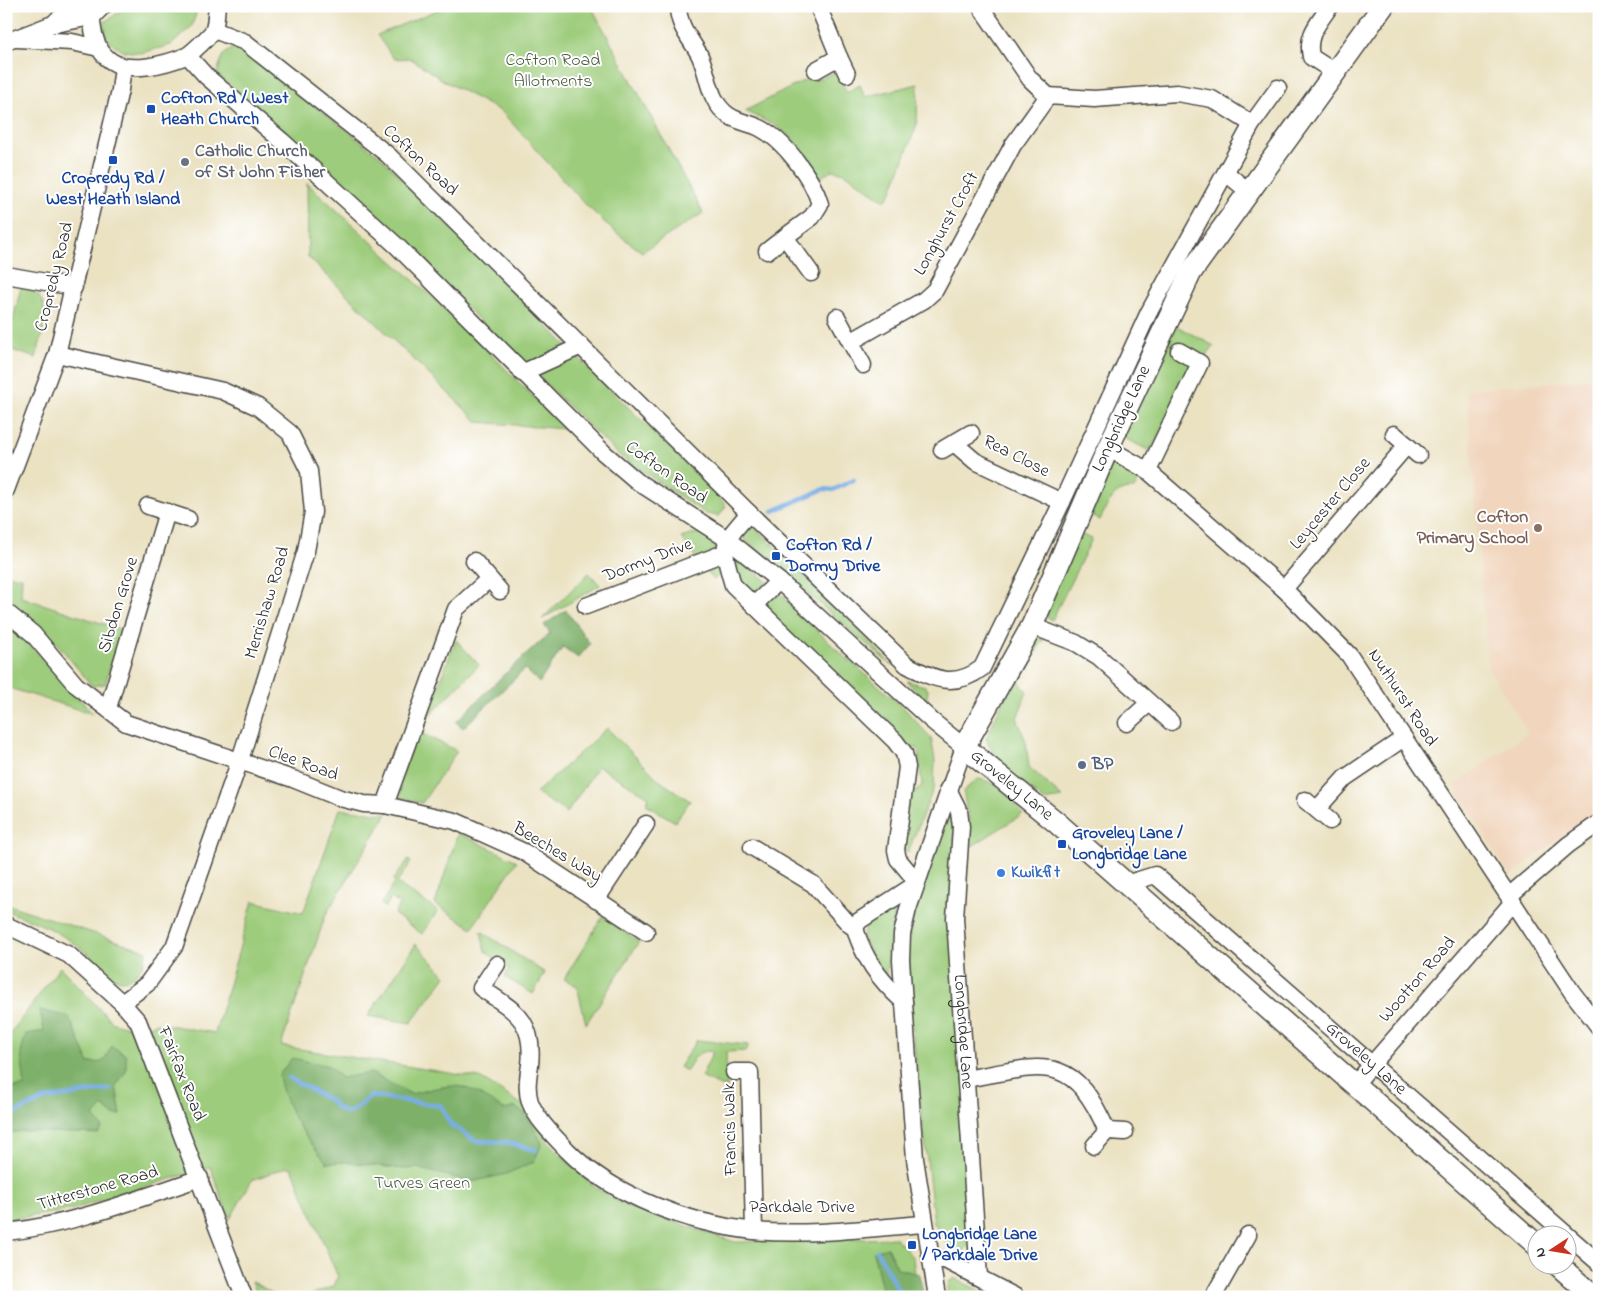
<svg xmlns="http://www.w3.org/2000/svg" width="1605" height="1303" viewBox="0 0 1605 1303" font-family="'Indie Flower',sans-serif">
<rect width="100%" height="100%" fill="#fff"/>
<filter id="ink" filterUnits="userSpaceOnUse"><feTurbulence type="fractalNoise" baseFrequency=".02" numOctaves="2"/><feDisplacementMap in="SourceGraphic" scale="10" xChannelSelector="R" yChannelSelector="G"/><feConvolveMatrix kernelMatrix="1 2 1 2 8 2 1 2 1" color-interpolation-filters="sRGB"/></filter>
<filter id="wash" filterUnits="userSpaceOnUse"><feTurbulence type="fractalNoise" baseFrequency=".0096" numOctaves="4" result="noise"/><feDisplacementMap in="SourceGraphic" scale="20" xChannelSelector="R" yChannelSelector="G"/><feGaussianBlur stdDeviation="1.12" result="paint"/><feColorMatrix in="noise" values="0 0 0 0 0 0 0 0 0 0 0 0 0 0 0 0 0 1.4 0 .05"/><feComposite in="paint" operator="in"/></filter>
<g filter="url(#wash)">
<rect width="100%" height="100%" fill="#ebe2c2"/>
<path fill="#f1d5bd" d="M1599,378V815L1562,836L1510,876L1454,785L1528,733L1488,667L1467,390Z"/>
<path fill="#9dcc7b" stroke="#647c53" d="M128,6H198V7L192,26L171,45L141,53L123,51L106,39L103,23Z
M447,6H591L703,213L642,252L614,231L585,204L502,112L444,81L410,58L394,59L377,35Z
M237,45L382,158L604,384L709,486L726,506L719,516L706,514L619,455L310,156L217,74L222,56Z
M836,72L847,92L860,85L865,97L918,84L917,124L892,191L885,201L845,173L832,170L820,178L791,137L776,126L745,111L809,78L816,80Z
M307,183L460,323L565,429L478,422L308,257Z
M21,287C58,294 42,334 36,358L6,348Z
M1171,323L1214,346L1200,363L1150,451L1122,437Z
M1114,464L1139,480L1134,489C1114,487 1108,504 1100,520L1085,512L1108,466Z
M750,523L848,617L892,666L741,536V528Z
M703,531L769,583L836,649L902,706L931,738L935,760L934,787L908,852L900,848L909,795L922,786L918,748L908,747L722,571L714,580L681,538Z
M1077,533L1092,539L1052,620L1047,618L1044,613Z
M589,573L600,585L542,619Z
M6,575L22,577L21,597L122,630L105,684L92,686L55,641L13,603L6,600Z
M6,625L22,636L93,714L6,687Z
M1032,636L1045,637L1030,662L1026,657Z
M456,640L479,665L425,720Z
M1012,679L1018,680L1027,692L1017,718L1026,742L1029,767L1063,798L1044,801L998,762L986,739Z
M907,681L925,686L928,690L927,700L920,696Z
M607,728L660,781L690,801L675,822L646,804L649,797L598,766L567,813L536,793Z
M417,731L457,751L422,803L394,796Z
M978,779C998,781 1011,799 1023,814L969,848V821L963,791Z
M340,809L387,814L326,914L281,1046L480,1078L526,1107L548,1142L593,1186L623,1205L735,1242L896,1238L913,1258L918,1297H305L334,1286L338,1277L292,1168L287,1167L252,1180L230,1219L210,1167L70,1210L6,1220V1039L60,967L113,1023L142,1030L156,1023L215,1033L253,901L303,913Z
M950,814L954,817L972,1243L962,1253L945,1242L934,1223L908,991V947L912,922L945,820Z
M458,833L517,861L472,928L435,904Z
M408,860L411,862L397,883L438,911L422,934L394,914L400,904L391,898L385,907L381,904L395,882L393,880Z
M6,904L147,951C143,965 138,980 121,980C111,979 96,961 88,954C63,933 36,921 6,911Z
M896,904L885,981L862,937L867,922Z
M603,916L639,942L586,1024L577,986L564,979Z
M481,931L545,973L533,994L505,977L509,969L485,951Z
M416,944L446,976L411,1023L368,1016Z
M697,1040L748,1045L747,1051L726,1052L727,1089L701,1077L713,1052C699,1048 692,1060 687,1071L679,1067Z
M954,1278L980,1291V1297H946L949,1282Z
M252,1281L279,1297H258Z"/>
<path fill="#7eb06b" stroke="#546e4b" d="M566,610L590,644L578,658L563,647L539,683L525,669L463,728L456,722L495,683L550,633L544,625Z
M40,1010L69,1017L89,1063L103,1062L112,1046L126,1055V1071L116,1086L121,1115H113L103,1106L93,1117L103,1127L98,1134L24,1131L6,1133V1089L25,1086L21,1053L26,1034L44,1031Z
M292,1058L329,1066L341,1078L371,1073L411,1094C460,1082 461,1081 504,1110L515,1107L527,1115L542,1143L534,1162L506,1174L471,1182L417,1168L403,1169L349,1162L327,1163C305,1137 284,1109 279,1075Z
M887,1247L898,1269L919,1274L924,1297H884L873,1252Z"/>
<g fill="none" stroke-linecap="round" stroke-linejoin="round">
<path stroke="#78aee6" stroke-width="4.5" d="M773,511L824,489L833,490L854,480
M289,1078L333,1102L335,1107L347,1113C357,1111 362,1101 372,1096L441,1106L450,1124L476,1141L506,1142L536,1150
M6,1117L45,1099L110,1089
M877,1251L902,1297"/>
</g>
</g>
<g filter="url(#ink)">
<g fill="none" stroke-linecap="round" stroke-linejoin="round">
<defs>
<g id="minor">
<path d="M103,6L92,17C92,33 97,52 111,61C130,74 166,64 186,56C191,54 212,34 214,29C216,23 216,13 217,6"/>
<path d="M678,6C678,26 690,38 699,54C709,74 708,101 728,115C737,122 751,123 760,128C784,140 813,179 820,204L812,217L785,237L811,273"/>
<path d="M980,6L1030,79L1048,96"/>
<path d="M1330,6C1318,24 1306,35 1311,57L1336,73"/>
<path d="M56,21L76,6"/>
<path d="M214,30L245,42L388,155L749,513L907,665C934,679 954,689 982,668L1062,502L1149,312L1252,124L1278,88"/>
<path d="M17,39L72,42L99,48"/>
<path d="M6,42L50,25L92,17"/>
<path d="M188,56L206,76L282,141L398,247L604,453L638,482L727,539L779,581L931,720L964,747L908,909L902,934L901,960L915,1159L937,1297"/>
<path d="M839,57L847,74"/>
<path d="M816,70L839,57L818,6"/>
<path d="M1226,173L1248,191"/>
<path d="M767,251L785,237"/>
<path d="M6,275L74,287"/>
<path d="M837,317L863,365"/>
<path d="M852,341L924,300L935,290L1013,145L1048,96L1094,99L1177,93L1212,99L1252,124"/>
<path d="M57,354L223,391L258,407L290,433L309,471L313,512L306,551L239,763L174,947L147,984L122,1003"/>
<path d="M522,373L581,346"/>
<path d="M1394,434L1418,455"/>
<path d="M954,443L975,461L1062,502"/>
<path d="M1108,448L1148,471L1284,589L1349,655L1572,992L1599,1027"/>
<path d="M942,450L971,433"/>
<path d="M1148,471L1200,363L1179,351"/>
<path d="M6,490L57,354L120,90L123,67"/>
<path d="M148,506L188,519"/>
<path d="M749,513C721,545 721,544 733,585L895,741L904,753L907,767L896,850L898,859L917,882"/>
<path d="M474,561L500,591"/>
<path d="M1284,589L1407,445"/>
<path d="M754,605L779,581"/>
<path d="M586,606L724,553"/>
<path d="M6,612L33,634L76,685L126,723L293,779L340,798L364,804L385,805L456,609L489,579"/>
<path d="M1032,626L1076,643L1099,657L1171,722"/>
<path d="M108,708L167,512"/>
<path d="M1127,723L1149,703"/>
<path id="s1" d="M948,789L959,811L961,827L955,918L979,1277"/>
<path d="M1305,800L1330,821"/>
<path d="M385,805L455,821L524,852L646,932"/>
<path d="M1317,809L1345,778L1404,738"/>
<path d="M752,847L813,884L849,924L855,928"/>
<path id="s2" d="M1126,884L1155,875L1599,1263"/>
<path d="M1509,896L1568,845L1599,823"/>
<path d="M596,900L646,824"/>
<path d="M6,925L69,955L122,1003L138,1021L244,1297"/>
<path d="M497,964L481,988C514,1011 535,1019 530,1065C528,1077 526,1090 530,1102C537,1120 554,1136 567,1150C612,1196 690,1224 754,1231C810,1236 868,1228 924,1224"/>
<path d="M904,1002C881,982 863,958 855,928L859,921L916,884"/>
<path d="M734,1072H750L754,1231"/>
<path d="M966,1079C1041,1066 1072,1049 1107,1131"/>
<path d="M1355,1084L1513,902"/>
<path d="M1094,1146L1107,1131L1125,1132"/>
<path d="M6,1232C73,1225 137,1199 200,1178"/>
<path d="M932,1260H945L1016,1297"/>
<path d="M1213,1297L1248,1235"/>
</g>
<g id="major">
<path id="s3" d="M1383,6L1191,272L1108,448L1032,626L964,747L1056,822L1538,1246"/>
<path d="M1559,1266L1594,1297"/>
</g>
</defs>
<use href="#minor" stroke="#484642" stroke-width="19"/>
<use href="#major" stroke="#484642" stroke-width="24"/>
<use href="#minor" stroke="#fff" stroke-width="16"/>
<use href="#major" stroke="#fff" stroke-width="21"/>
</g>
</g>
<g fill="#1a4fb4" stroke="#fff" stroke-width="2">
<rect x="146" y="104" width="10" height="10" rx="2.5"/>
<rect x="108" y="155" width="10" height="10" rx="2.5"/>
<rect x="771" y="551" width="10" height="10" rx="2.5"/>
<rect x="1057" y="839" width="10" height="10" rx="2.5"/>
<rect x="907" y="1240" width="10" height="10" rx="2.5"/>
</g>
<circle fill="#6b7280" stroke="#fff" stroke-width="2" cx="185" cy="162" r="5"/>
<circle fill="#8d6e63" stroke="#fff" stroke-width="2" cx="1538" cy="528" r="5"/>
<circle fill="#5c6f8a" stroke="#fff" stroke-width="2" cx="1082" cy="765" r="5"/>
<circle fill="#3f7fe0" stroke="#fff" stroke-width="2" cx="1001" cy="873" r="5"/>
<g text-anchor="middle" dominant-baseline="central" stroke-width="4" stroke-linejoin="round" paint-order="stroke">
<g font-size="18" fill="#4d5b43" stroke="#fff">
<text x="553" y="61">Cofton Road<tspan x="553" dy="21">Allotments</tspan></text>
<text x="422" y="1184">Turves Green</text>
</g>
<g font-size="18" font-weight="bold" fill="#164399" stroke="#fff" text-anchor="start">
<text x="161" y="99">Cofton Rd / West<tspan x="161" dy="21">Heath Church</tspan></text>
<text x="113" y="179" text-anchor="middle">Cropredy Rd /<tspan x="113" dy="21">West Heath Island</tspan></text>
<text x="786" y="546">Cofton Rd /<tspan x="786" dy="21">Dormy Drive</tspan></text>
<text x="1072" y="834">Groveley Lane /<tspan x="1072" dy="21">Longbridge Lane</tspan></text>
<text x="922" y="1235">Longbridge Lane<tspan x="922" dy="21">/ Parkdale Drive</tspan></text>
</g>
<g font-size="18" font-weight="bold" fill="#5b616d" stroke="#fff" text-anchor="start">
<text x="195" y="152">Catholic Church<tspan x="195" dy="21">of St John Fisher</tspan></text>
</g>
<g font-size="18" fill="#2b2b2b" stroke="#fff">
<text transform="translate(420 161) rotate(43)">Cofton Road</text>
<text transform="translate(947 224) rotate(-61)">Longhurst Croft</text>
<text transform="translate(55 277) rotate(-76)">Cropredy Road</text>
<text transform="translate(1122 419) rotate(-65)">Longbridge Lane</text>
<text transform="translate(1016 457) rotate(27)">Rea Close</text>
<text transform="translate(666 473) rotate(35)">Cofton Road</text>
<text transform="translate(1331 504) rotate(-50)">Leycester Close</text>
<text transform="translate(648 561) rotate(-21)">Dormy Drive</text>
<text transform="translate(268 603) rotate(-73)">Merrishaw Road</text>
<text transform="translate(119 605) rotate(-73)">Sibdon Grove</text>
<text transform="translate(1402 698) rotate(57)">Nuthurst Road</text>
<text transform="translate(303 764) rotate(20)">Clee Road</text>
<text stroke="none"><textPath href="#s3" startOffset="916">Groveley Lane</textPath></text>
<text transform="translate(557 853) rotate(31)">Beeches Way</text>
<text transform="translate(1418 980) rotate(-49)">Wootton Road</text>
<text stroke="none"><textPath href="#s1" startOffset="246">Longbridge Lane</textPath></text>
<text stroke="none"><textPath href="#s2" startOffset="310">Groveley Lane</textPath></text>
<text transform="translate(181 1074) rotate(68)">Fairfax Road</text>
<text transform="translate(731 1129) rotate(-91)">Francis Walk</text>
<text transform="translate(98 1189) rotate(-16)">Titterstone Road</text>
<text x="802" y="1208">Parkdale Drive</text>
</g>
<g font-size="18" font-weight="bold" fill="#785e54" stroke="#fff" text-anchor="end">
<text x="1528" y="518">Cofton<tspan x="1528" dy="21">Primary School</tspan></text>
</g>
<g font-size="18" font-weight="bold" fill="#4e5e75" stroke="#fff" text-anchor="start">
<text x="1092" y="765">BP</text>
</g>
<g font-size="18" font-weight="bold" fill="#366cbe" stroke="#fff" text-anchor="start">
<text x="1011" y="873">Kwikfit</text>
</g>
</g>
<rect width="1605" height="1303" fill="none" stroke="#fff" stroke-width="25"/>
<g transform="translate(1552 1250) rotate(258)"><circle r="24" fill="#ffffff" stroke="#aaaaaa"/>
<path d="M0-4L9 19L0 12L-9 19Z" fill="#c8321e"/>
<text y="-8" font-size="14" font-weight="bold" text-anchor="middle" fill="#2b2b2b">N</text>
</g>
</svg>
